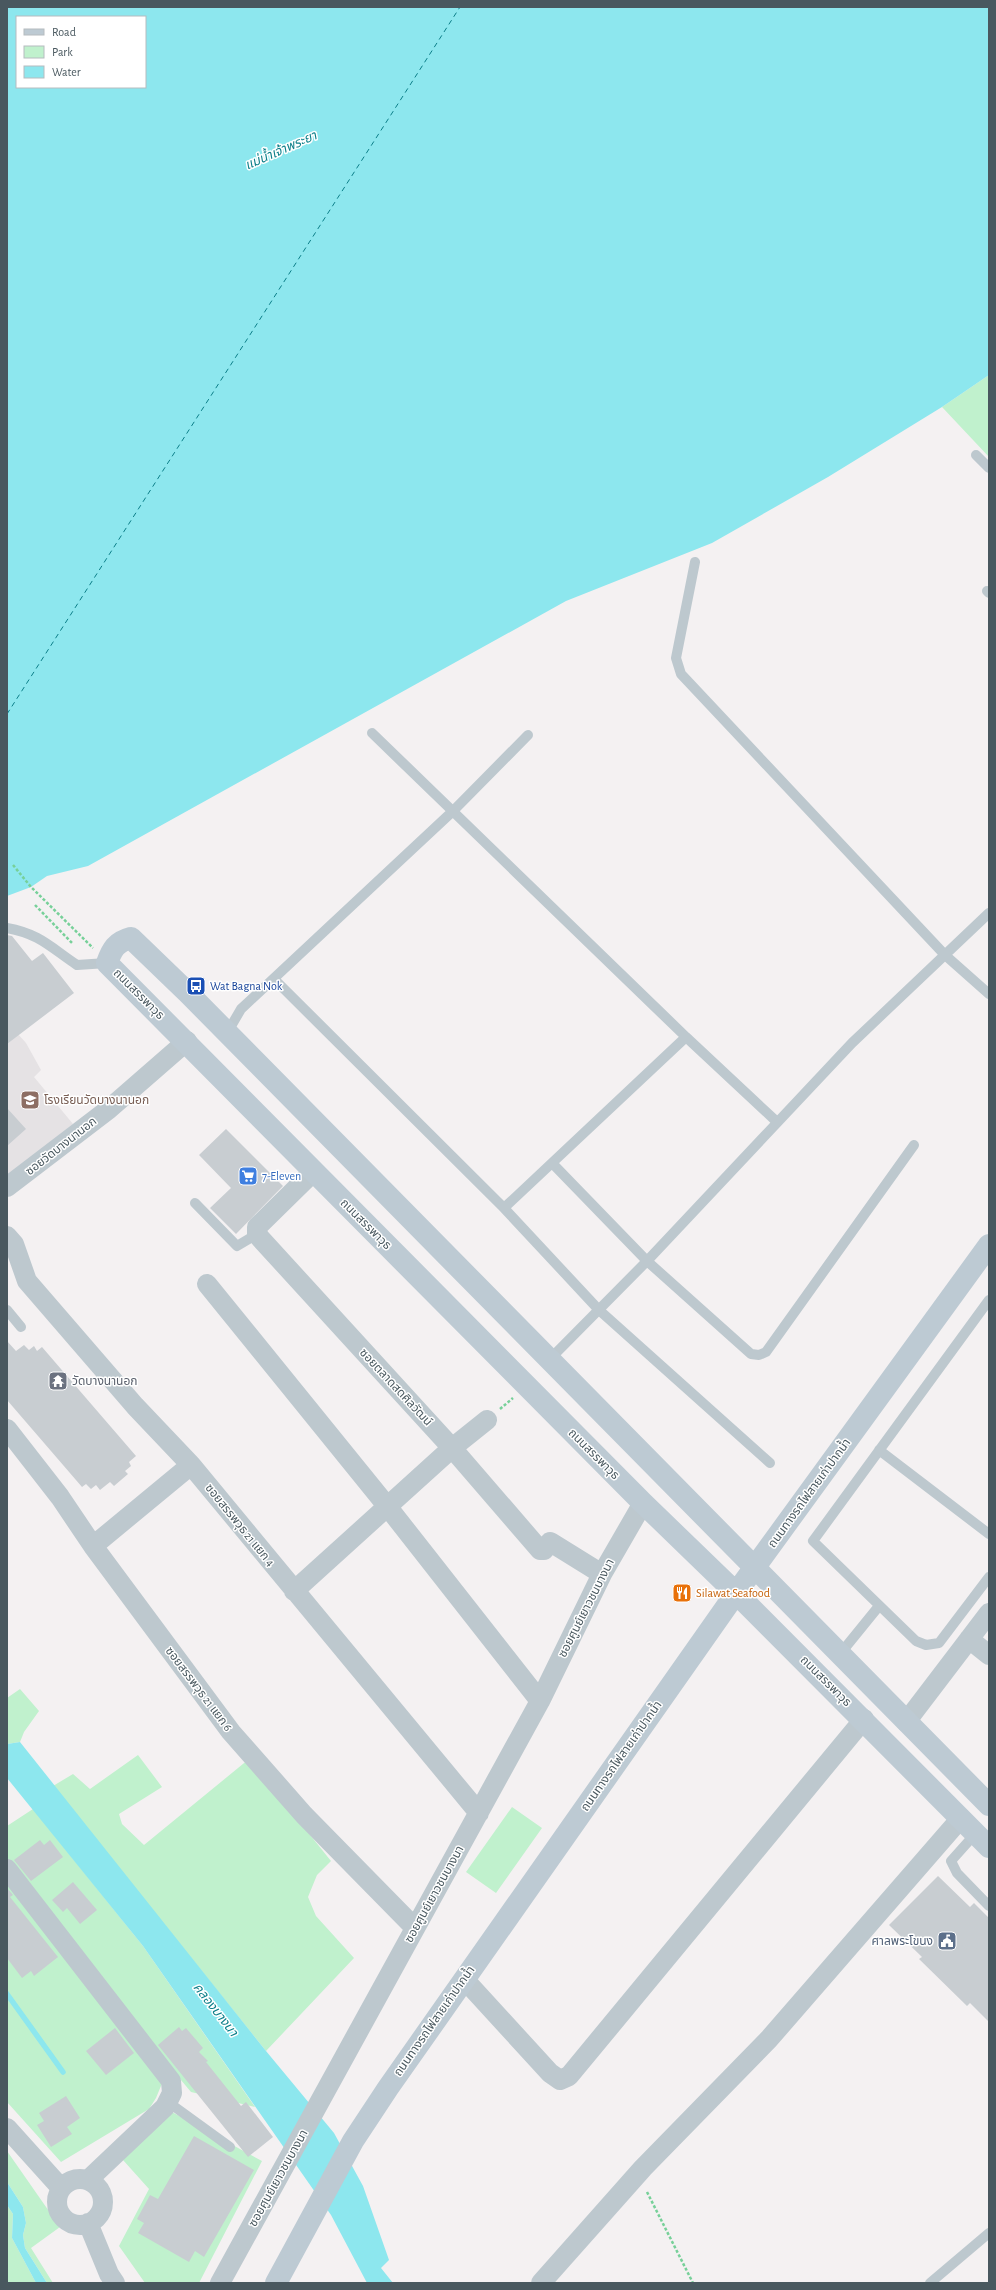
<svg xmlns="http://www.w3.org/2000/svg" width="996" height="2290" viewBox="0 0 996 2290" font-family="'Alegreya Sans','Noto Sans Thai',sans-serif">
<rect width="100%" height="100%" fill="#f4f1f2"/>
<path fill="#e5e2e4" d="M7,1022L26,1043L41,1070L34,1077L73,1124L7,1177Z"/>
<path fill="#c0f1cd" d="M989,375V457L942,407Z
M20,1689L39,1711L24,1732L20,1742L7,1744V1698Z
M138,1755L162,1787L119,1814L122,1824L144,1845L249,1759L331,1861L317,1875L308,1897L316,1916L354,1958L266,2051L53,1786L73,1774L90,1789Z
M512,1807L542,1828L496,1893L466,1872Z
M33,1809L143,1946L255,2107L191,2092L150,2043L7,1860V1826Z
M7,1882L163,2081L156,2098L149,2109L61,2162L7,2102Z
M172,2112L262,2161L199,2283H145L119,2246L149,2189L123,2160Z
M7,2151L60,2227L31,2248L53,2283H47L25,2248L23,2235L26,2223L23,2207L7,2182Z
M7,2205L13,2214L12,2238L36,2283H7Z"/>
<path fill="#8de7ee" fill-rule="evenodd" d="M7,7H989V375L942,407L828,477L712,543L566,601L88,866L47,876L31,887L7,896ZM17,17H145V87H17Z
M20,1742L266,2051L334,2133L363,2186L389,2260L381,2268L393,2283H367L331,2215L143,1946L7,1778V1744Z
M7,2182L23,2207L26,2223L23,2235L25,2248L47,2283H36L12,2238L13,2214L7,2205Z"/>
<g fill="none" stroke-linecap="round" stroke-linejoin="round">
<path stroke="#8de7ee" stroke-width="5.5" d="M7,1994L63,2072"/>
<path stroke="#0c7f89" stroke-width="1" stroke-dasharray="5 4" stroke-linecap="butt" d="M7,714L460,7"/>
</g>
<path fill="#c8cdd1" d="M7,935L12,936L32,961L43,953L74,993L7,1044Z
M7,1108L26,1129L7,1146Z
M226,1129L283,1186L236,1234L210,1208L231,1188L199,1155Z
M7,1341L16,1351L24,1345L29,1350L34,1346L37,1351L42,1347L136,1456L129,1462L131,1466L125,1471L128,1474L114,1486L110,1482L100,1490L96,1485L91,1489L86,1484L82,1487L7,1400Z
M40,1840L44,1845L50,1840L63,1857L31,1881L14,1860Z
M938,1876L970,1907L974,1903L989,1918V2022L970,2003L967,2006L919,1959L922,1957L889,1925Z
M73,1882L97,1910L80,1924L67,1908L63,1912L52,1900Z
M7,1888L13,1895L10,1897L58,1957L34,1976L31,1971L22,1978L7,1958Z
M179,2027L182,2031L186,2028L203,2048L199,2052L208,2061L206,2062L241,2106L246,2102L273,2137L248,2157L158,2045Z
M115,2028L134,2053L106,2075L86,2051Z
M66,2096L80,2118L67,2127L72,2134L51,2147L37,2125L44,2121L39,2113Z
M194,2136L254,2170L204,2257L195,2251L189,2262L138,2233L144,2223L137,2219L150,2195L158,2199Z"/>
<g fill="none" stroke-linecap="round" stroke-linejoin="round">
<path stroke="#77d099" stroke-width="2.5" stroke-dasharray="3 2" stroke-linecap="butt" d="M13,865L31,887L93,948
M35,905L72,943
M500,1409L513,1398
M647,2192L693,2283"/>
<path stroke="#bdc8ce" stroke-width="10" d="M976,455L989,468
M695,562L676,658L681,674L945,955L989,994
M987,591L989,593
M372,733L686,1037L504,1208
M7,928C40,934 50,947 77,965L107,963
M274,979L504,1208L599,1310L770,1463
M227,1033L241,1009L453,811L528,735
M686,1037L777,1122
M552,1163L647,1261L751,1354L759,1355L766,1352L914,1145
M195,1203L237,1246L257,1234
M989,1300L813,1541L916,1641L926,1645L939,1643L989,1577
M7,1310L21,1327
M549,1360L647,1261L852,1043L989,913
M879,1450L989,1534
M840,1654L879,1606
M976,1833L951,1861L957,1873L989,1906
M168,2102L230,2147
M930,2283L989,2233"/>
<path stroke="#bdc8ce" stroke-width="20" d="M313,1172L257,1227V1234L261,1239L452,1448L540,1550H544L550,1542L552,1543L602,1574
M7,1187L109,1109L187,1041
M7,1236L14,1244L27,1281L135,1406L191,1465L479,1813
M207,1284L387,1506L540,1701
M7,1429L60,1497L93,1546L231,1732L304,1815L415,1928
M93,1546L191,1465
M294,1591L452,1448L487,1420
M969,1639L989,1655
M906,1722L989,1613
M7,1869L171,2081L172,2093L165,2107L88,2180
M464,1979L550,2073L560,2080L569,2076L864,1719
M7,2128L61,2188
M57 2202a23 23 0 1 1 46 0a23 23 0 1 1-46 0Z
M88,2223L109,2274L115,2283
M220,2283L540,1701L602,1574L643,1503
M541,2283L643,2168L769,2039L961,1818"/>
<path stroke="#bdcad3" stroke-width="22" d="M989,1805L187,992L131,938C116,942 112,949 107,963L643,1503L736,1593L989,1847
M276,2283L353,2141L388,2088L736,1593L989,1245"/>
</g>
<defs>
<symbol id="bus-square" viewBox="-11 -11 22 22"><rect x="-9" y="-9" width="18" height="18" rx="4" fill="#1a4fb4" stroke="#fff"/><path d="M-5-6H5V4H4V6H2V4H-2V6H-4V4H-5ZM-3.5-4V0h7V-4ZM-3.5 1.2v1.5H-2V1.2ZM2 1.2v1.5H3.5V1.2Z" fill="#fff"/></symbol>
<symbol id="school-square" viewBox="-11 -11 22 22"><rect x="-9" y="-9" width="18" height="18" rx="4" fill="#8d6e63" stroke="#fff"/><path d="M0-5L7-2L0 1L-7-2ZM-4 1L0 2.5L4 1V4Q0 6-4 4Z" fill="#fff"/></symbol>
<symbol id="supermarket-square" viewBox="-11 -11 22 22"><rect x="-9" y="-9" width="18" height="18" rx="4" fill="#3f7fe0" stroke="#fff"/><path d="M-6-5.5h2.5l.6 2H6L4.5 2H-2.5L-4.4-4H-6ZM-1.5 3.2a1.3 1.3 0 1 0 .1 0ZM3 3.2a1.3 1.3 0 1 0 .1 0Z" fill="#fff"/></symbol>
<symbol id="temple-square" viewBox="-11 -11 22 22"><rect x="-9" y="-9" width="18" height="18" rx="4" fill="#6b7280" stroke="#fff"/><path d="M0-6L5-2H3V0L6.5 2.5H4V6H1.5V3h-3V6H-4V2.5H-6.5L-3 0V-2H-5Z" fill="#fff"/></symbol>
<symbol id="restaurant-square" viewBox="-11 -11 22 22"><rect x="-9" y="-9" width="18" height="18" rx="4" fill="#e8710a" stroke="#fff"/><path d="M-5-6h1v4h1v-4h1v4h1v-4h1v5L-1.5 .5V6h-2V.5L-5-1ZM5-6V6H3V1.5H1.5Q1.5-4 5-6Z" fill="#fff"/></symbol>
<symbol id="civic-square" viewBox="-11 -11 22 22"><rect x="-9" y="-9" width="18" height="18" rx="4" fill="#5c6f8a" stroke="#fff"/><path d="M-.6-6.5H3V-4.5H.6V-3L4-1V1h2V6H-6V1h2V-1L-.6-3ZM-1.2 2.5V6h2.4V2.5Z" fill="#fff"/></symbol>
</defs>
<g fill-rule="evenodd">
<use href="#bus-square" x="185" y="975" width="22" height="22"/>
<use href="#school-square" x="19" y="1089" width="22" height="22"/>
<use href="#supermarket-square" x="237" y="1165" width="22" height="22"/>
<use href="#temple-square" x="47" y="1370" width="22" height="22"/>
<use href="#restaurant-square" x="671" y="1582" width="22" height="22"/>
<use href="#civic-square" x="936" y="1930" width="22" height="22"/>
</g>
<g text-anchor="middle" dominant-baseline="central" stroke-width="3" stroke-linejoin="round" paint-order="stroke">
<g font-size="12" fill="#164399" stroke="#fff" text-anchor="start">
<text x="210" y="986">Wat Bagna Nok</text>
</g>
<g font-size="12" fill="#49585f" stroke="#fff">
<text transform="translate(139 994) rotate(45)">ถนนสรรพาวุธ</text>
<text transform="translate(61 1146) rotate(-38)">ซอยวัดบางนานอก</text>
<text transform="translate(366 1224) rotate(45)">ถนนสรรพาวุธ</text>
<text transform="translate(396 1387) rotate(47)">ซอยตลาดสดศิลวัฒน์</text>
<text transform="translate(594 1454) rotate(45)">ถนนสรรพาวุธ</text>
<text transform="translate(809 1493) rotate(-54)">ถนนทางรถไฟสายเก่าปากน้ำ</text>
<text transform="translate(240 1525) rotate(51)">ซอยสรรพวุธ 21 แยก 4</text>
<text transform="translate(586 1608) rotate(-63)">ซอยศูนย์เยาวชนบางนา</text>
<text transform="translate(826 1681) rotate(45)">ถนนสรรพาวุธ</text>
<text transform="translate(199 1689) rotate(53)">ซอยสรรพวุธ 21 แยก 6</text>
<text transform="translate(621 1756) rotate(-55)">ถนนทางรถไฟสายเก่าปากน้ำ</text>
<text transform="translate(434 1894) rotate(-61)">ซอยศูนย์เยาวชนบางนา</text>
<text transform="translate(434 2021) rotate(-55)">ถนนทางรถไฟสายเก่าปากน้ำ</text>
<text transform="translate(278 2178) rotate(-61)">ซอยศูนย์เยาวชนบางนา</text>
</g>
<g font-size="12" fill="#785e54" stroke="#fff" text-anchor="start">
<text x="44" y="1100">โรงเรียนวัดบางนานอก</text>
</g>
<g font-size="12" fill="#366cbe" stroke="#fff" text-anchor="start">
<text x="262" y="1176">7-Eleven</text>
</g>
<g font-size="12" fill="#5b616d" stroke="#fff" text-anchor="start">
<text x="72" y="1381">วัดบางนานอก</text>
</g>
<g font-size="12" fill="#c56008" stroke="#fff" text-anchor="start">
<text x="696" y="1593">Silawat Seafood</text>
</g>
<g font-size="12" fill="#4e5e75" stroke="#fff" text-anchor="end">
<text x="933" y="1941">ศาลพระโขนง</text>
</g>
<g font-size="13" font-style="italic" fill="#0c7f89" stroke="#fff">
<text transform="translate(281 151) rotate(-24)">แม่น้ำเจ้าพระยา</text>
<text transform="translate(215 2010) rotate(52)">คลองบางนา</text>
</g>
</g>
<rect width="996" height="2290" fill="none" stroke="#49585f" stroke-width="16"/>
<rect x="16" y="16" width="130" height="72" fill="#ffffff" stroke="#b6bcbf"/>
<rect x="24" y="29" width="20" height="6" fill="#bdcad3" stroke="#b6bcbf"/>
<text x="52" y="36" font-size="12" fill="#49585f">Road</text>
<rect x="24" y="46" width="20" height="12" fill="#c0f1cd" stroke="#b6bcbf"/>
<text x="52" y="56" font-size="12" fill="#49585f">Park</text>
<rect x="24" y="66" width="20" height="12" fill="#8de7ee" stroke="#b6bcbf"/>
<text x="52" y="76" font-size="12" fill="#49585f">Water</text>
</svg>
